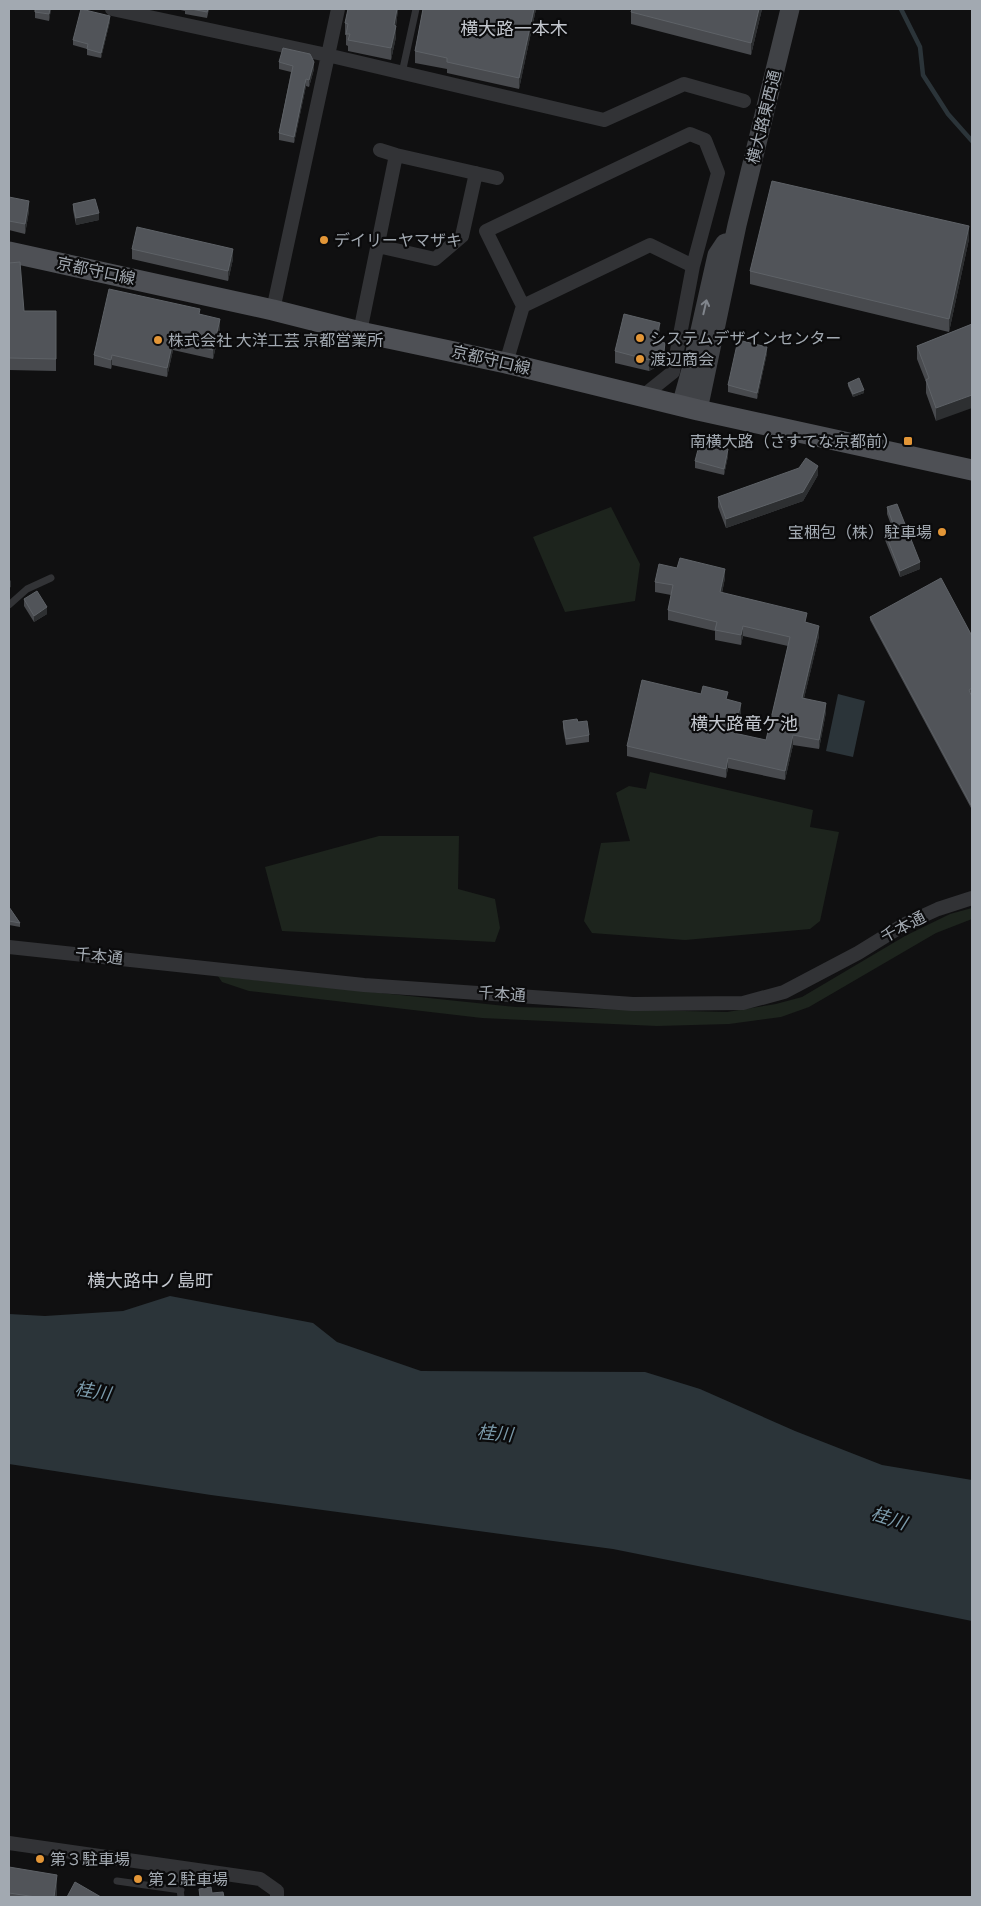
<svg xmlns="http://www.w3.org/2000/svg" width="981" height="1906" viewBox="0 0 981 1906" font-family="'Roboto Condensed','Noto Sans JP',sans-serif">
<rect width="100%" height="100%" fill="#101011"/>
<path fill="#1d241d" d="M611,507L640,564L635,601L565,612L533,537Z
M650,772L813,810L810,827L839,832L820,921L810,929L685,940L592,933L584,921L601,843L630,841L616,793L629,786L646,789Z
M379,836H459L458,889L495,899L500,928L495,942L282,931L265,867Z
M972,908V919L936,933L809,1007L781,1017L729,1024L657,1026L482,1018L249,991L222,982L218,976L516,1007L727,1012L776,1004L802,997L905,936L950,914Z"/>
<path fill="#2b3439" d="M838,694L865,701L853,757L826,751Z
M170,1296L313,1323L337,1342L421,1371L645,1372L700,1389L795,1431L882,1465L972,1480V1621L613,1549L211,1495L9,1464V1314L45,1316L123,1311Z"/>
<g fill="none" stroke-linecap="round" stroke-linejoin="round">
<path stroke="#2b3439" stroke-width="4.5" d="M901,9L920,47L923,75L948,114L972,141"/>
<path stroke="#323336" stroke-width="7" d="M402,73L416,9
M9,605L27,589L51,578
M177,1867L181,1897
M117,1881L181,1890"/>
<path stroke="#323336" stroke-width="14" d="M112,9L327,55L604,120L684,84L744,101
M380,150L396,155L497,178
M378,246L435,259L462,236L476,173
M523,306L650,245L693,266L673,372L643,396
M273,310L338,9
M360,332L396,155
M506,363L523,306L486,231L690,134L705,140L718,173L693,266
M9,947L364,985L633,1004L743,1003L784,992L858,953L905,924L938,909L972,898
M9,1843L260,1879L277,1891V1897"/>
<path stroke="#404246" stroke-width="19" d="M681,406L692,366L717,255L725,243
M698,410L737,225L790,9"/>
<path stroke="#4e5055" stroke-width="21" d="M9,252L273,310L360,332L506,363L698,410L972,470"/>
</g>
<path fill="#484a4e" d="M51,9L49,21L35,18V12Z
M176,9H209L207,18L185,14V11Z
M348,9H398L396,26V37L391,60L348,51V46L346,45V35H345V23Z
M423,9H536L519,89L447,73V69L415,63V51Z
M632,9H762L751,55L631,24V12Z
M110,21L101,58L87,55V49L73,45V40Z
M279,62L314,69L309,87L306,86L294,143L279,140V133L291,72L279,69Z
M9,197L29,211L25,234L9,230Z
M73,204L99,220L76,225L73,210Z
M969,239L949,332L750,284V271Z
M132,249L233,259L228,281L132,259Z
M9,263L24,311H56V371L9,370Z
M200,314L220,329L213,359L173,350L167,377L112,365L111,369L94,365V355Z
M972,324L936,421L926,393V382L917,359V346Z
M660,335L658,341L665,354L664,363L649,371L615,363V351Z
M767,353L757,399L728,392V385Z
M848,383L864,393L853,397L848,386Z
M728,456L724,475L695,468V461Z
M818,475L803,501L726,528L718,507V497Z
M887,507L920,569L900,577L885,540V533L893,530L887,514Z
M725,578L722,593L807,623L819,636L804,698L826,712L819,749L793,745L785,780L728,768L726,778L627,756V746L728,700L741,713L736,734L766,740L788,646L743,636L741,645L715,640V631L668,620V610L671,595L655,592V582Z
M24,599L47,614L34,622L24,606Z
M870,617L972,636V692L970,693L972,697V807L971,808L870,620Z
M563,721L578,722L589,735V742L566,745L563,728Z
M9,907L20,923V927L9,925Z
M9,1867L57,1894V1897H9Z"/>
<path fill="#2d2f31" d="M50,9H51L49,21V14Z
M395,9H398L396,26V37L391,60V48Z
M534,9H536L519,89V78Z
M759,9H762L751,55V43Z
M110,16V21L101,58V53Z
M314,62V69L309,87V80Z
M306,79V86L294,143V137Z
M29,201V211L25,234V224Z
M99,213V220L76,225V218Z
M969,226V239L949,332V319Z
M233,249V259L228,281V271Z
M220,319V329L213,359V350Z
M660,323V335L655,352V341Z
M173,341V350L167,377V368Z
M665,343V354L664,363L649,371V360Z
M767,347V353L757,399V393Z
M112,355V365L111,369V360Z
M864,390V393L853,397V394Z
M972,395V408L936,421V408Z
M728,449V456L724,475V469Z
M818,466V475L803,501L726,528V519Z
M920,562V569L900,577V571Z
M725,569V578L720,602V592Z
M11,580V587L9,588V582Z
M47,607V614L34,622V616Z
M743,626V636L741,645V635Z
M819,626V636L802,707V698Z
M741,703V713L734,743V733Z
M826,703V712L819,749V740Z
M793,735V745L785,780V771Z
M728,758V768L726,778V769Z
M57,1875V1897H54Z"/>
<path fill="#515459" stroke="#5e6267" d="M35,9H50L49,14L35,12Z
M81,9L110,16L101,53L87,49L88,44L73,40Z
M191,9H208L207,12Z
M348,9H397L394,25L396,26L391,48L348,40L350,34H346L348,24L345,23Z
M423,9H534L519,78L447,62V58L415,51Z
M632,9H759L751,43L631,12Z
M283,48L310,54L314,62L309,80L306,79L294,137L279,133L293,66L279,62Z
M772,181L969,226L949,319L750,271Z
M9,197L29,201L25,224L9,221Z
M95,199L99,213L76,218L73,204Z
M137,227L233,249L228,271L132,249Z
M20,262L24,311H56V359L9,358V263Z
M109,289L200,309L199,314L220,319L213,350L173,341L167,368L112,355L111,360L94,355Z
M624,314L660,323L655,341L665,343L664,351L649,360L615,351Z
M972,324V395L936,408L926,380L929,378L917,346Z
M738,340L767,347L757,393L728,385Z
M859,378L864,390L853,394L848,383Z
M700,442L728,449L724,469L695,461Z
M806,458L818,466L803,492L726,519L718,497L799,468Z
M897,504L920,562L900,571L885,533L895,529L887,507Z
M680,558L725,569L720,592L807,613L805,622L819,626L802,698L826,703L819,740L793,735L785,771L728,758L726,769L627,746L642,680L701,694L703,686L728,692L726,699L741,703L734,733L766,740L790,637L743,626L741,635L715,630L717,622L668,610L673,585L655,582L659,564L677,568Z
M941,578L972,636V688L969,690L972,697V804L971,805L870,617Z
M37,591L47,607L34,616L24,599Z
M577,719L578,722L587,721L589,735L566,739L563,721Z
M9,907L20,923L9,921Z
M9,1867L57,1875L54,1897H36L9,1893Z
M75,1882L101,1897H67Z
M211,1887L212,1893L223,1892L224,1897H200L199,1889Z"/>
<defs><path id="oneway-shaft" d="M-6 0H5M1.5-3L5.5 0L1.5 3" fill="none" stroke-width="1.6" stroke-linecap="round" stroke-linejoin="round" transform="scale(1.25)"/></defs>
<use stroke="#80858c" href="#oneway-shaft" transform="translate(705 307) rotate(-77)"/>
<g fill="#e39637" stroke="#0b0b0c" stroke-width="2">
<circle cx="324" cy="240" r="5"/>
<circle cx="640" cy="338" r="5"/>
<circle cx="158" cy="340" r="5"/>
<circle cx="640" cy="359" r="5"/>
<rect x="903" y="436" width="10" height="10" rx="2.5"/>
<circle cx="942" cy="532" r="5"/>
<circle cx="40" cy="1859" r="5"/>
<circle cx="138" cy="1879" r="5"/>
</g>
<g text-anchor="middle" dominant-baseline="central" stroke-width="4.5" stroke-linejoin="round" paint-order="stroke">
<g font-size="16" fill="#a2a9b1" stroke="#0b0b0c">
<text transform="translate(764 117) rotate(-76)">横大路東西通</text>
<text transform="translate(96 271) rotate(12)">京都守口線</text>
<text transform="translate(491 360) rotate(13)">京都守口線</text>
<text transform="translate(903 927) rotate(-28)">千本通</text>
<text transform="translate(99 956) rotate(6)">千本通</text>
<text transform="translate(502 994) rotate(4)">千本通</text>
</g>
<g font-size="16" fill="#a2a9b1" stroke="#0b0b0c" text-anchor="start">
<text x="334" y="240">デイリーヤマザキ</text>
<text x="650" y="338">システムデザインセンター</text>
<text x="168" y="340">株式会社 大洋工芸 京都営業所</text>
<text x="650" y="359">渡辺商会</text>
<text x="898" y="441" text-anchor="end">南横大路（さすてな京都前）</text>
<text x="932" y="532" text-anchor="end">宝梱包（株）駐車場</text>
<text x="50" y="1859">第３駐車場</text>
<text x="148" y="1879">第２駐車場</text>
</g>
<g font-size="18" fill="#c3c7ce" stroke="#0b0b0c">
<text x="514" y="28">横大路一本木</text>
<text x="744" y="723">横大路竜ケ池</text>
<text x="150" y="1280">横大路中ノ島町</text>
</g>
<g font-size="18" font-style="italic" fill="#7b9aaa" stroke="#0b0b0c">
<text transform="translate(93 1391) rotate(9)">桂川</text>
<text transform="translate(495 1433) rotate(5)">桂川</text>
<text transform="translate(889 1518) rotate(18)">桂川</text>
</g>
</g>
<rect width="981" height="1906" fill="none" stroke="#a2a9b1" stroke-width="20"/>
</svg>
